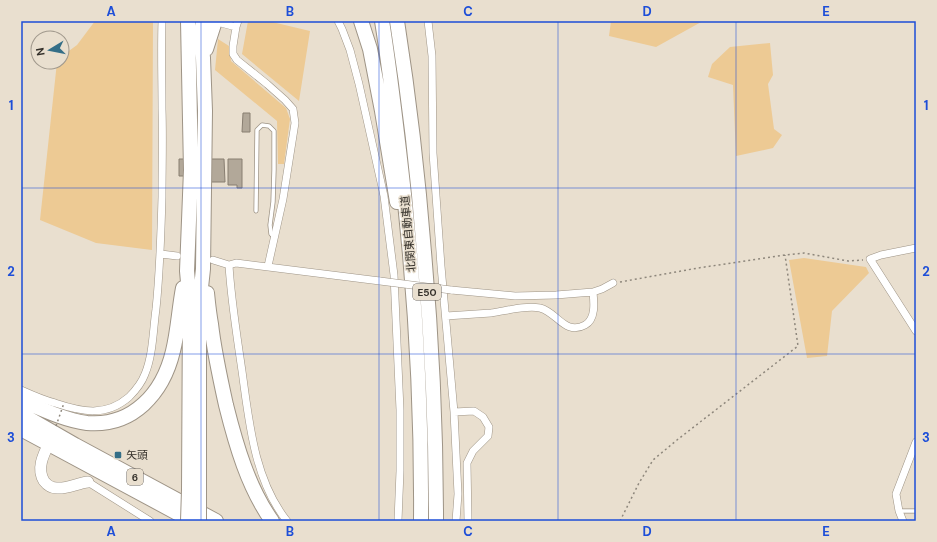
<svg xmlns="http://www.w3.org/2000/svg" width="937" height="542" viewBox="0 0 937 542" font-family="'DM Sans','Noto Sans JP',sans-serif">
<rect width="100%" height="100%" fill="#e9dfcf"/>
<path fill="#edca94" d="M95,21H153L152,250L96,243L40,220L57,62H62V56L77,45Z
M248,21H268L310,31L299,101L242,54Z
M611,21H703L656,47L609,36Z
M218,39L229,46L231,61L286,108L290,119L284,164H278L277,121L215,70Z
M770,43L773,75L768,84L774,129L782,135L773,148L736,156L733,85L708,77L712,64L730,47Z
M804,258L866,267L869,273L832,311L827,356L807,358L789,260Z"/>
<path fill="#b2a899" stroke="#887e71" d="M243,113H250V132H242Z
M179,159H224L225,182H202L185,176H179Z
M228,159H242V188H237V185H228Z"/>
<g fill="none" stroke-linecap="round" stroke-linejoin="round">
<defs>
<path id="lane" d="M256,211L257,130L262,125L269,126L274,131V170L273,202L270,225L271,234L274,237
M899,511H916"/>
<path id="street" d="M238,21L236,27L233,46V54L237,60L267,84L285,100L293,109L295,123L283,199L268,266
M338,21L342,29L350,50L359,84L384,196L394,275L400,410V471L398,521
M428,21L432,56L433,153L441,266L454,412L458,494L456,521
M221,23L236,27
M916,248L881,255L870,259L916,331
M161,254L177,256
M213,260L229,265L236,263L380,281
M229,265C231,300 237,336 242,371C249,421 254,480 287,521
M451,290L515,296L556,295L593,292L602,289L613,283
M446,316C461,315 476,314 491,313C506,311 525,305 540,308C557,312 565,336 585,325C596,319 594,302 593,292
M21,390C32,395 43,400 55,403C82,412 106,417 129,397C135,391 142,382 145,374C153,355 153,330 156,309C160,271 161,234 162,197C162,168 163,138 162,109C162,80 161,50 162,21
M454,412L474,411L483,417L489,427L488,436L473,451L467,463L468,521
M88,482L150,521
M903,521L899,511L896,494L916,442"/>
<path id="secondary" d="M52,437C46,450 35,467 44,481C47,485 52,488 57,488C67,489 78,483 88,482"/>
<path id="highway" d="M188,21L191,170L187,271L190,305L189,490
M361,21L370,49L382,111L397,202
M382,21C389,64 394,107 399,150C414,273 422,397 421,521
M397,21C409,98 418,175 424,252C432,342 436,431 436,521
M206,49L215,21
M207,293C208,303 209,313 211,324C214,351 220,378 226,405C236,445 248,487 272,521
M21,400C42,409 64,420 87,423C133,427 163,393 173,351C178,331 179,309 183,288
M21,414L75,445L216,521
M21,429L192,521
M199,495V306L203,269L205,111L203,58L201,33L203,21"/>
</defs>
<use href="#lane" stroke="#9e9486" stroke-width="5"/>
<use href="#street" stroke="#9e9486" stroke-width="8"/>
<use href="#secondary" stroke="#9e9486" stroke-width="12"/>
<use href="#highway" stroke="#9e9486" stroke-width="16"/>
<path stroke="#8e877c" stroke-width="1.5" stroke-dasharray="2 3" stroke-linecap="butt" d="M620,282L698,268L785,255L804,253L848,261L863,260
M620,521L639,483L653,460L677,440L798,346L785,255"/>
<use href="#lane" stroke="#fff" stroke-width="3.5"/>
<use href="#street" stroke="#fff" stroke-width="7"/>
<use href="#secondary" stroke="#fff" stroke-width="11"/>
<use href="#highway" stroke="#fff" stroke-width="14"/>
<defs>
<path id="street-bridge" d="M380,281L451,290"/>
<path id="highway-bridge" d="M188,521L189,490
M199,521V495"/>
</defs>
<use href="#street-bridge" stroke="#9e9486" stroke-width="8" stroke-linecap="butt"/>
<use href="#highway-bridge" stroke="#9e9486" stroke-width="16" stroke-linecap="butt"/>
<path stroke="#8e877c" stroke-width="1.5" stroke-dasharray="2 3" stroke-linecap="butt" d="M56,426L64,403"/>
<use href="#street-bridge" stroke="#fff" stroke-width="7"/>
<use href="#highway-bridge" stroke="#fff" stroke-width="14"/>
</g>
<path fill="none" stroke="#1d4ed8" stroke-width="1" stroke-opacity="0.55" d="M201,21V521M379,21V521M558,21V521M736,21V521M21,188H916M21,354H916"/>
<rect fill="#346e87" stroke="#e9dfcf" stroke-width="1.5" x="114" y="451" width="8" height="8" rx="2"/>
<g text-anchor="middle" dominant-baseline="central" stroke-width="3" stroke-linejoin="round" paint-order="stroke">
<g fill="#e9dfcf" stroke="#6a645c" stroke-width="1">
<rect x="413" y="284" width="28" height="16" rx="3"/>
<rect x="127" y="469" width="16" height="16" rx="3"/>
</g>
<g font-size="10" font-weight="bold" fill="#34302a">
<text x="427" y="292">E50</text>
<text x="135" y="477">6</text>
</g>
<g font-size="11" fill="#34302a" stroke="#e9dfcf">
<text transform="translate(408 234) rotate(-95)">北関東自動車道</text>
</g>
<g font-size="11" fill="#34302a" stroke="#e9dfcf" text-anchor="start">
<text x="126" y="455">矢頭</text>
</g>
</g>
<rect width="937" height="542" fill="none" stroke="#e9dfcf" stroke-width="44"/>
<g transform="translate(50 50) rotate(260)"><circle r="19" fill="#e9dfcf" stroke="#a1998d"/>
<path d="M0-3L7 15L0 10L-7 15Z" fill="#346e87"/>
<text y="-6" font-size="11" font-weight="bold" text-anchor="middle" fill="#34302a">N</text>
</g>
<rect x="22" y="22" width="893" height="498" fill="none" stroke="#1d4ed8" stroke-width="1.5"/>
<g font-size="13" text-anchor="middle" font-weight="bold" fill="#1d4ed8">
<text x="111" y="16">A</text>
<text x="290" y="16">B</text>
<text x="468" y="16">C</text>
<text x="647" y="16">D</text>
<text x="826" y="16">E</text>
<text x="11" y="110">1</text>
<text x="926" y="110">1</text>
<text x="11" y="276">2</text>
<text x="926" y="276">2</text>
<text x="11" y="442">3</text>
<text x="926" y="442">3</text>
<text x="111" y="536">A</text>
<text x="290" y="536">B</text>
<text x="468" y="536">C</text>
<text x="647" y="536">D</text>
<text x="826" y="536">E</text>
</g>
</svg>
